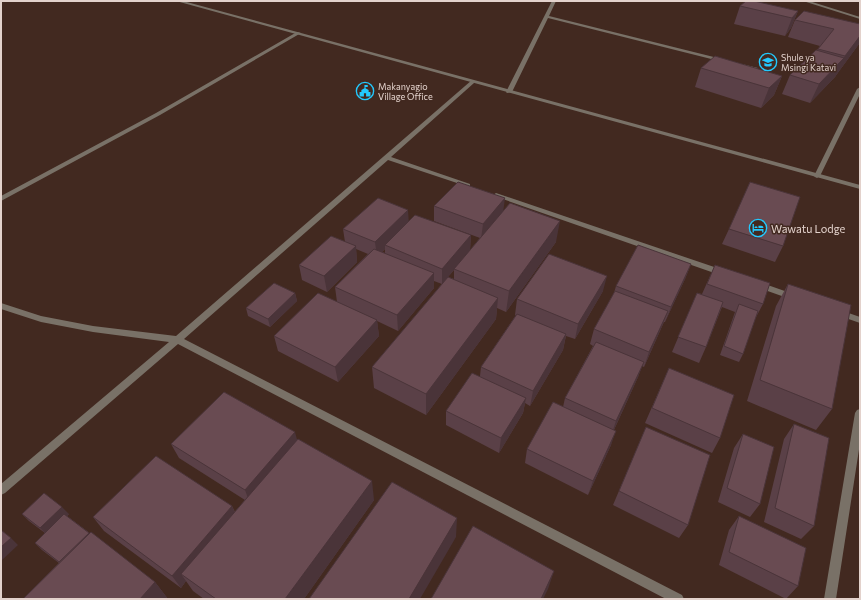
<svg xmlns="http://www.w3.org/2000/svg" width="861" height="600" viewBox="0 0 861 600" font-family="Commissioner,sans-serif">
<rect width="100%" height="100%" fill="#422920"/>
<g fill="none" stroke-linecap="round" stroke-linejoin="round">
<path fill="#797167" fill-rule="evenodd" d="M552,1H556L549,16L758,68L755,70L548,18L512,92L507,93L506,92Z
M860,87V94L820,176L817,178L815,177L814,176L857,89Z"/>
<path fill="#797167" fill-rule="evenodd" d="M297,32L301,33L160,115L1,201V196L156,113Z
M472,80L475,82L474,83L391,157L470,184V186H466L388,160L184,339L682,595L684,599H666L178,344L5,493L1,495V484L169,342L93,332L41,322L1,309V303L41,316L93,326L176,336Z
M496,193L726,271L727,273L723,276L720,275L494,196L493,195Z
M759,282L796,295L797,297L793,300L756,287L755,285Z
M840,310L860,317V323L837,315L836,313L837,311Z
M860,409V443L836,599H824L855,413L857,410Z"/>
<path fill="#797167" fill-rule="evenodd" d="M176,1H183L860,185V189Z
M803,1H809L860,17V19Z"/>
</g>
<path fill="#5a4047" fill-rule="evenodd" d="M740,6L798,11L791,28L785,36L734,24Z
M804,11L859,44L837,74L835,77L810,103L782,94L790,75L817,50L820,46L788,37L795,20Z
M701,68L782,76L774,95L761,108L695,87Z
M434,206L504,211L556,242L506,312L497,308L496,319L426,415L374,388L372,367L442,284L434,281V288L398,331L377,321L379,336L338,382L278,351L274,336L337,302L335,287L368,254L356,249L357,262L327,292L302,280L299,265L345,242L343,229L409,221L471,235L470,250L480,238L434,221ZM385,249V253L382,252ZM454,270V279L448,277Z
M729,229L783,246L775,262L722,244Z
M691,264L685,279L665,322H664L644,367L642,366L638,377L614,430L611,445L588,495L525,463L527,449L563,407L565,398L593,346L590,344L594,329L614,293L616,286Z
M715,265L763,304L755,319L743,354L739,362L720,355L735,312L722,307L706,347L699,363L672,352L697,293L702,294Z
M788,284L832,409L816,430L747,401L776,306Z
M603,291L575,339L566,336L563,350L530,406L525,403L523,413L499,453L446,425V411L480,376L481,367L516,315H515L517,299Z
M295,293L297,301L270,327L248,316L246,308Z
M669,368L720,438L712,453L645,423Z
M794,424L814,526L801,539L764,522L784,439Z
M646,427L688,525L679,538L613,505Z
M743,434L760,504L750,517L718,502L734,448Z
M297,439L374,500L304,599H204L193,591L186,581L181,588L104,531L93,517L232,506L235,512L245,500L179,458L171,444Z
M22,514H69L67,516L155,582L168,599H23L59,563L42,550L35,543L45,533L29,521Z
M739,516L798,586L786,599L719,565L729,530Z"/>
<path fill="#4a3439" d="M798,11L791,28L785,36L792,18Z
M860,36V43L859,44L837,74L835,77L810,103L819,84L843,59L845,56Z
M782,76L774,95L761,108L769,88Z
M505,198L503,213L481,239L483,224Z
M408,210L409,225L385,245V249L377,257L375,242Z
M560,221L556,242L506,312L509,291Z
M471,235L470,251L442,284V269Z
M356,246L357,262L327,292L324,276Z
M691,264L685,279L665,322L671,307Z
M434,273V288L398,331L397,315Z
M607,276L603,291L575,339L578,324Z
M295,293L297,301L270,327L268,319Z
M498,298L496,319L426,415V394Z
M668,311L662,326L644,367L649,352Z
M377,320L379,336L338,382L335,367Z
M566,334L563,350L530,406L533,391Z
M644,362L638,377L611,436L616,421Z
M526,398L523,413L499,453L501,438Z
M616,431L611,445L588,495L593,481Z
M295,432L299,447L250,504L245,490Z
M372,481L374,500L304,599H285Z
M232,506L238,520L181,574L186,581L181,588L172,576Z
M62,507L69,514L47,535L40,528Z
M457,518L456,537L420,599H409Z
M11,538L18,545L1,561V547Z
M554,571L548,589L543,599H541Z
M155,582L168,599H140Z"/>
<path fill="#694b52" stroke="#4a3439" d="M746,1H754L798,11L792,18L740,6Z
M804,11L860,24V36L845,56L818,49L834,29L795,20Z
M816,50L844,58L819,84L790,75Z
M715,56L782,76L769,88L701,68Z
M458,182L505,198L483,224L434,206Z
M750,182L800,197L783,246L729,229Z
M378,198L408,210L375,242L343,229Z
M510,203L560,221L509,291L454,269Z
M415,215L471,235L442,269L385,245Z
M331,236L356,246L324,276L299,265Z
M638,245L691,264L671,307L616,286Z
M374,249L434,273L397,315L335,287Z
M549,254L607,276L578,324L517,299Z
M715,265L770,283L763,304L707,284Z
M448,277L498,298L426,394L372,367Z
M274,283L295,293L268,319L246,308Z
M788,284L851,305L832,409L760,380Z
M615,291L668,311L649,352L594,329Z
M318,293L377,320L335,367L274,336Z
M697,293L723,302L706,347L678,337Z
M739,304L758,311L743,354L724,346Z
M517,314L566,334L533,391L481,367Z
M596,342L644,362L616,421L565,398Z
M669,368L734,395L720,438L652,408Z
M472,373L526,398L501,438L446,411Z
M224,392L295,432L245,490L171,444Z
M553,402L616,431L593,481L527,449Z
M794,424L829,438L814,526L775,508Z
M646,427L710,455L688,525L619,491Z
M743,434L774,447L760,504L727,488Z
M298,439L372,481L285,599H216L181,574Z
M156,456L232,506L172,576L93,517Z
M392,482L457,518L409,599H309Z
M44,493L62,507L40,528L22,514Z
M64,514L89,533L59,562L35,543Z
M739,516L806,548L798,586L729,552Z
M473,526L554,571L541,599H431Z
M1,530L11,538L1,547Z
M91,532L155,582L140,599H23Z"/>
<defs>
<symbol id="school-ring" viewBox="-11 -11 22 22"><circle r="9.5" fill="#422920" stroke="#23c9fe" stroke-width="1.5"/><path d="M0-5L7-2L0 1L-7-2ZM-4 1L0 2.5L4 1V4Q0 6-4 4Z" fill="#23c9fe"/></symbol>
<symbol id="civic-ring" viewBox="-11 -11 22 22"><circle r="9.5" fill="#422920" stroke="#23c9fe" stroke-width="1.5"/><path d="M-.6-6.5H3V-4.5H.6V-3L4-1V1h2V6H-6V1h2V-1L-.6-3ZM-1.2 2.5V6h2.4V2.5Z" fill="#23c9fe"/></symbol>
<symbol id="hotel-ring" viewBox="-11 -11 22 22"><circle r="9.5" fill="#422920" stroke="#23c9fe" stroke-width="1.5"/><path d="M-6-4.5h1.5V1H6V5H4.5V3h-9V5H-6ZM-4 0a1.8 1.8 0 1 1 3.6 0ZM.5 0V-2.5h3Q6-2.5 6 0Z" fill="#23c9fe"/></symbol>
</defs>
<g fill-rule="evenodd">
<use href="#school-ring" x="758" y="52" width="20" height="20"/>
<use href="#civic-ring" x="355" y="81" width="20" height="20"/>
<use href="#hotel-ring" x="748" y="218" width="20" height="20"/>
</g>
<g text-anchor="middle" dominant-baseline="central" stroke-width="3" stroke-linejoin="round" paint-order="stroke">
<g font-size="9" fill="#e3d2cc" stroke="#422920" text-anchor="start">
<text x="781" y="57">Shule ya<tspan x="781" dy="10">Msingi Katavi</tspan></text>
<text x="378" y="86">Makanyagio<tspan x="378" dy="10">Village Office</tspan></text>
</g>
<g font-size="11" fill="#e3d2cc" stroke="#422920" text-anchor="start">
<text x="771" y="228">Wawatu Lodge</text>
</g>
</g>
<rect width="861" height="600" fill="none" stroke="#e3d2cc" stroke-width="4"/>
</svg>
